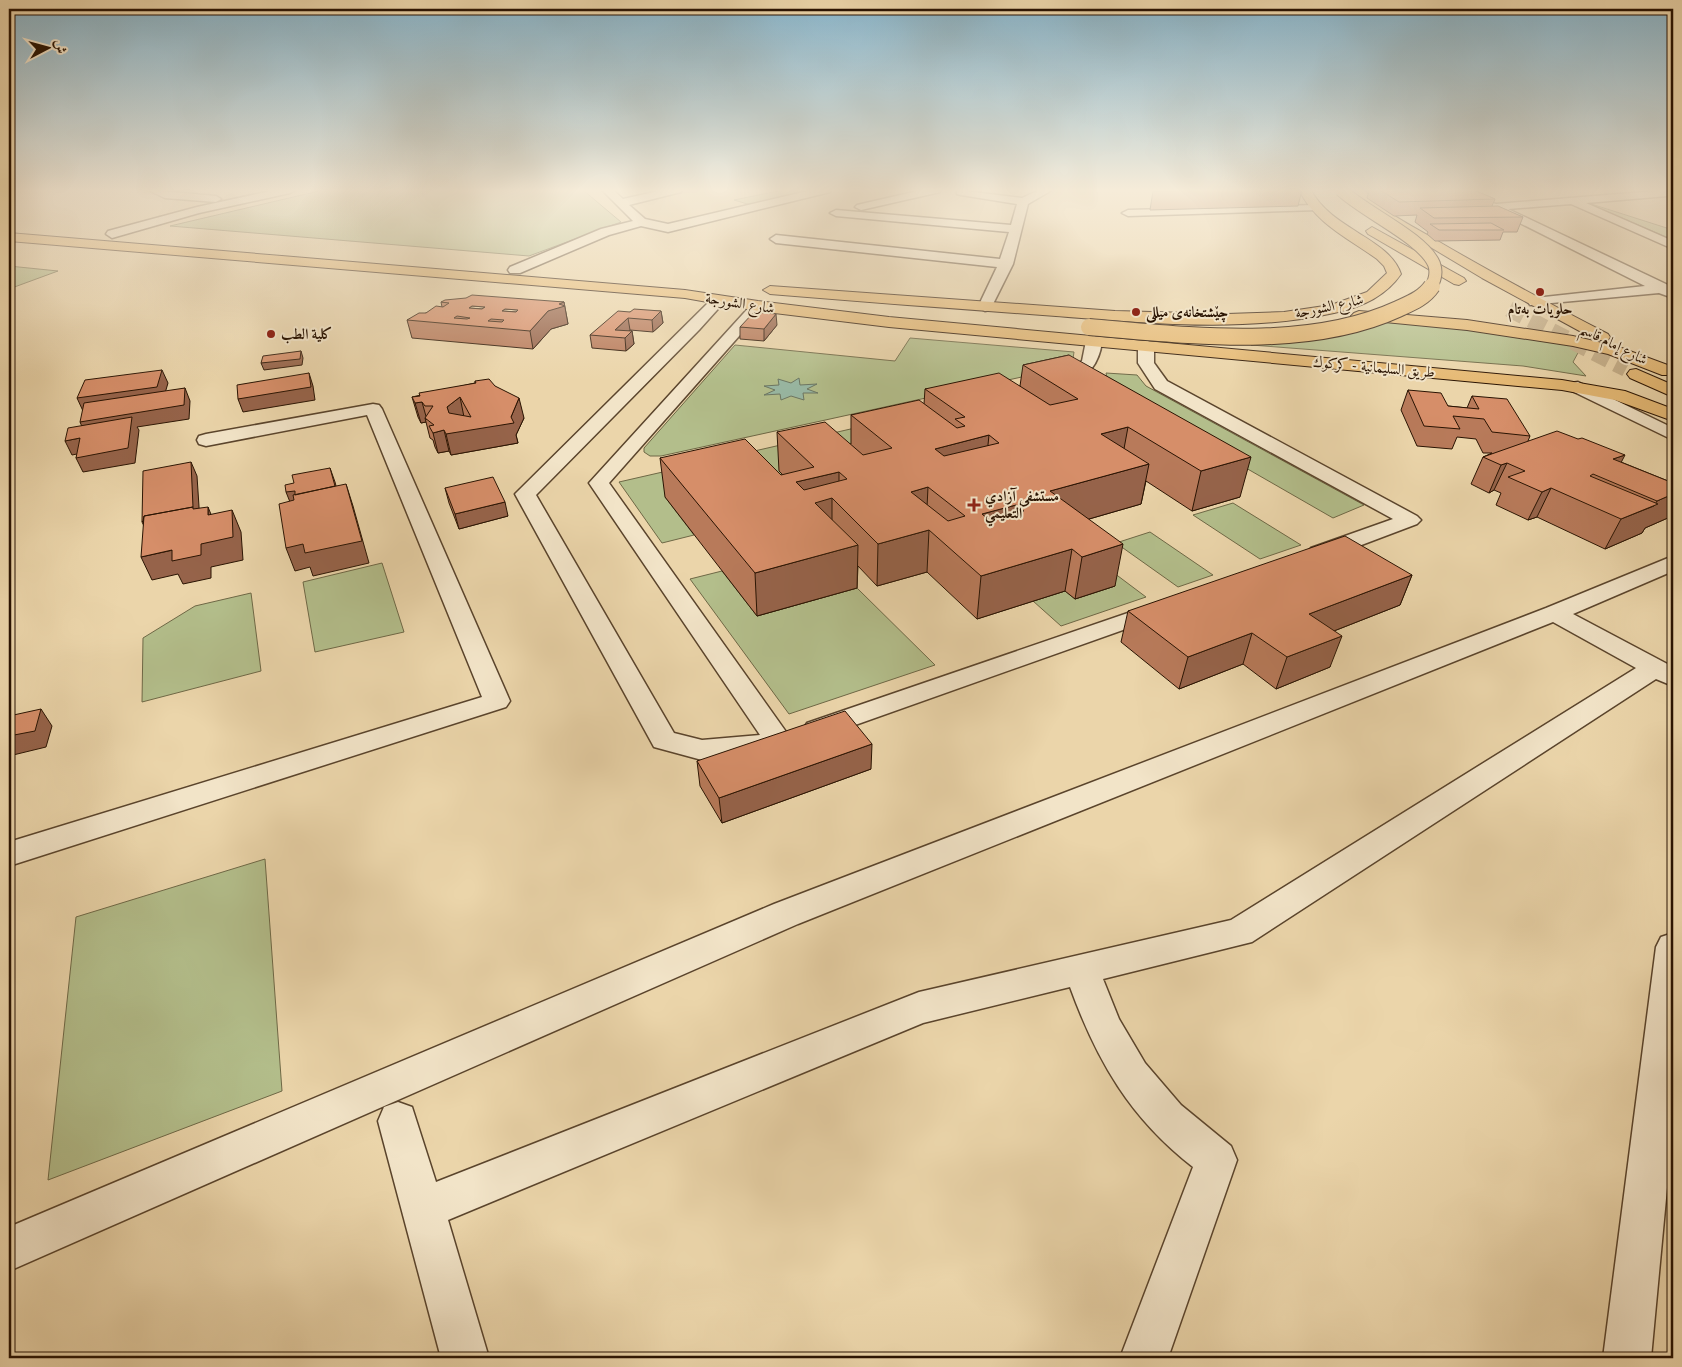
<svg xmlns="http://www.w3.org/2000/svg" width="1682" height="1367" viewBox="0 0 1682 1367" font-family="'IM FELL Great Primer',Amiri,serif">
<rect width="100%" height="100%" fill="#ebd5aa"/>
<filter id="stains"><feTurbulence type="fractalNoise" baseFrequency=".004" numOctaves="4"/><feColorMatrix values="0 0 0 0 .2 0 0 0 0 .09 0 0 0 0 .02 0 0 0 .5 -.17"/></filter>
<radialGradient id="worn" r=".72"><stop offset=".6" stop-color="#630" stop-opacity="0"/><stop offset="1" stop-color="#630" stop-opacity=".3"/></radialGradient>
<path fill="#b3be8b" stroke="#6e6846" d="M323,190H583L621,222L529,256L170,226Z
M783,190H818L751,205L734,200Z
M1585,202L1673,230V240Z
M9,266L58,271L9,289Z
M1382,322C1451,326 1518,335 1586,348L1579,351L1573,362L1586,376L1523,366L1251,345Z
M910,338L1074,352L1072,366L661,456H650L644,452V448L735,345L895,361Z
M1106,373L1137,375L1146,386L1364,505L1333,518L1110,390Z
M1056,382L815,507L665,497L694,535L662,543L619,482Z
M1233,503L1301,545L1260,559L1193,515Z
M1150,532L1213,575L1178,587L1116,543Z
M1066,537L1146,597L1061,626L1033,601L1065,591L1075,599L1115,586Z
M382,563L404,632L315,652L303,582Z
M722,571L757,616L857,588L935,665L789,714L690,579Z
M251,593L261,671L142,702L143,638L195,606Z
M265,859L282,1091L48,1180L76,917Z"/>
<path fill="#99b9a5" stroke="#6c7764" d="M799,378L800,385L817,384L807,389L818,393H803L804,400L791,396L781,400L780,394L764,395L775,390L764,386L779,385L778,379L791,383Z"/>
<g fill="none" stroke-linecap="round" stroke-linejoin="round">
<path stroke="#c4ae88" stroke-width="16" stroke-dasharray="16 8" stroke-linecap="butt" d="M1509,309L1626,369"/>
<defs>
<path id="minor" d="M148,190L216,196L221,199L216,202L165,198Z
M275,190H295L290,193L199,213L112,238L106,234L108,231L197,207Z
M602,190H613L623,199L663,190H682L681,192L629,205L645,219L668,224L812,190H831L830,192L668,232L641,226L609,235L520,273H510L508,270L510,267L601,229L633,221Z
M922,190H941L940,192L861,210L855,207L857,205Z
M957,190L1022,198L1039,190H1052L1028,204L1013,264L990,310L985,311L978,307L997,267L776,243L770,239L776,235L1000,259L1009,232L836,216L830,213L836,210L1011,225L1017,204L961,195L957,194Z
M1668,190L1672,193L1667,196L1586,203L1673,241V249L1571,204L1508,209L1668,285L1673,289V298L1659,293L1530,305L1528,302L1535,298L1645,286L1484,205L1490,202L1496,204Z
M1314,205L1320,208L1318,210L1128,216L1122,213L1128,210Z
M719,296L726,300L699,330L536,495L674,733L702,740L760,735L589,483L753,303H763L765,306L763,309L609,483L794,743L790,750L780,752L702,760L654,747L515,494L714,297Z
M1094,336L1102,341C1100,360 1088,384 1064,379L1062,375L1082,361L1086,341Z
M1146,340L1154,345V363L1167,381L1417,516L1421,520L1417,524L1327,558L1319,560L1311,558L1308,553L1311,548L1393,519L1155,389L1138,363V345Z
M1578,382L1673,428V440L1572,391L1570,387L1572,383Z
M373,404L379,405L382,409L510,701L506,707L9,866V842L482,697L367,415L206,446L199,444L197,440L199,436L206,434Z
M1673,556V571L1573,614L1673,667V686L1656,679L1252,942L1103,979L1119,1019L1145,1063L1181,1105L1231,1146L1237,1160L1168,1358H1120L1193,1167C1130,1118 1097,1061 1070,987L923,1023L448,1220L489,1358H441L378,1121L384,1107L398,1102L412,1107L436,1182L919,992L1231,920L1636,668L1553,622L798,924L9,1271V1227L774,904L1546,608Z
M1160,602L1168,604L1172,609L1168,614L827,735L817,738L807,735L803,729L807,723Z
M1673,933V1124L1651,1358H1603L1656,947L1661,937Z"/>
<path id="primary" d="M1299,190H1311C1332,230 1389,238 1401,274C1386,296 1360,308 1334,313C1244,333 1147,323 1056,316C961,309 865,302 770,294L763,290L770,286L1115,311L1227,314L1284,312L1331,305L1367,292L1387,273L1384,266L1377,259C1348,238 1316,224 1299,190Z
M1352,190H1364C1382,212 1411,225 1436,240C1492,273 1550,304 1608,334L1610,337L1608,340H1596L1482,278L1382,218L1366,206Z
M1372,227L1464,278L1466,281L1459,285L1454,284L1368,234L1366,231Z
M9,233L685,290L758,301L889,317L1562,380L1625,391L1673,409V421L1615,400L1562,390L889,327L758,311L685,298L9,241Z
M1359,311L1467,320L1573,336L1619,347L1673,367V375H1662L1608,354L1573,346L1467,330L1354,319L1351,316L1354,313Z
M1636,369L1673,385V397L1630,378L1627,374L1630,370Z"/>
</defs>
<use href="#minor" stroke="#5a442c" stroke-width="3"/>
<use href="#primary" stroke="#291302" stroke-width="2"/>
<use href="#minor" fill="#f2e4c8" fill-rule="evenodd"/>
<use href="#primary" fill="#e6ba75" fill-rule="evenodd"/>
<defs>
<path id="primary-bridge-far1" d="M1341,190C1364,212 1423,238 1434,264C1437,272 1435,280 1431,287"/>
<path id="primary-bridge" d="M1089,327C1186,335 1307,351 1398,309C1411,303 1424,298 1432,286"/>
</defs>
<use href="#primary-bridge-far1" stroke="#291302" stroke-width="14" stroke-linecap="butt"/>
<use href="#primary-bridge" stroke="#291302" stroke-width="18" stroke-linecap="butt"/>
<use href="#primary-bridge-far1" stroke="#e6ba75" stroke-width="12"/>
<use href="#primary-bridge" stroke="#e6ba75" stroke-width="16"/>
</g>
<path fill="#b87a5a" stroke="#291302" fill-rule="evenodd" d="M1157,190H1302L1298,206L1150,210L1153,191Z
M1361,190H1474L1495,199L1492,206L1523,217L1517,232H1503L1500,240L1435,241L1427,234L1428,232L1415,222L1417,215L1394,216L1367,198L1369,191Z
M441,302H564L568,324L551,329L533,349L412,338L407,320L442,307ZM472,306L485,307L482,309L469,308ZM505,309L518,310L516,312L502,311Z
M661,311L663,323L653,332L630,330L629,331H632L634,344L626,351L592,348L590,335L630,312Z
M777,325L764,341L740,339V327Z
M1069,355L1240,497L1192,511L1146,481L1141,504L1089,519L1115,586L1075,599L1065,591L977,619L927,572L877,586L858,566L857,588L757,616L665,497L660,458L781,475H783L779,471L777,432L851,444V415L924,404L925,389L1020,386L1023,365Z
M475,381L524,418L516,435L518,443L451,455L449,451L438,453L435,447L433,440L430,438L426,422L421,423L418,417L412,397L475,383Z
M1408,390L1448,406L1467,408L1472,396L1530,436L1528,441L1621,462L1673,483L1670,517L1645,528L1642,533L1605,549L1537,517L1528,520L1496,505L1501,493L1494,490L1489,493L1471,484L1483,457L1492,453H1483L1476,439L1457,437L1452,449L1417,446L1401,410Z
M445,488L508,516L459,529L449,503Z
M1412,575L1400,605L1334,631L1330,667L1276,689L1243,664L1179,689L1121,642L1128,611Z
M697,761L871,769L722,823L700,786Z"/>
<path fill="#96634a" stroke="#291302" d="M564,302L568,324L551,329L533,349L530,331L548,311L559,304Z
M661,311L663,323L653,332L652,320Z
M776,314L777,325L764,341V329Z
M628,318L630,330L621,338L615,330Z
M632,331L634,344L626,351L625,338Z
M301,351L303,358L302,365L264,370L261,363Z
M162,370L168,383L163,400L83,411L77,398Z
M309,373L313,386L315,400L243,412L238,399Z
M185,388L190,401L189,419L137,427L139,430L135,463L83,472L76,458L86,436L80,422Z
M460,397L464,417L452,427L447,407Z
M519,398L524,418L516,435L518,443L451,455L446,434L511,417Z
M422,402L427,420L425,418L426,422L421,423L415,403Z
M1128,427L1121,465L1101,434Z
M444,430L449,451L438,453L433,433Z
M989,435L985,474L932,488L935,449Z
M80,438L87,452L72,455L65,441Z
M1625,455L1611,482L1613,459Z
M1251,457L1240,497L1192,511L1201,471Z
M191,462L197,476L200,522L149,536L142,522Z
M1507,463L1494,490L1489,493L1501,465Z
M1149,464L1141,504L1044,532L1050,491Z
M330,468L335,482L341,505L292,507L286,492Z
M839,472V505L832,498V539L796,482Z
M346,484L353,506L369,563L313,576L310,567L295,571L286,548Z
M928,487L926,528L911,492Z
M1551,488L1537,517L1528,520L1542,492Z
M1673,494V511L1670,517L1645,528L1642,533L1605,549L1621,519L1654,506L1657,501Z
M505,502L508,516L459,529L455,514Z
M1016,505L1011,546L982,514Z
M208,507L217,529L208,515Z
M232,510L241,532L243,560L211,567V578L183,584L178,574L152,580L141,557L201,544Z
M929,530L927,572L877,586L878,544Z
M1123,544L1115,586L1075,599L1082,557Z
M858,545L857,588L757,616L755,573Z
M1072,549L1065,591L977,619L981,576Z
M1412,575L1400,605L1298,645L1309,614Z
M1252,633L1243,664L1179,689L1188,657Z
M1342,636L1330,667L1276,689L1287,657Z
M41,709L52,726L46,747L9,756V736Z
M872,744L871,769L722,823L719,798Z"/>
<path fill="#d68e69" stroke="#291302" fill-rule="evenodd" d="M1157,190H1209L1153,191Z
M1380,190H1474L1495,199L1399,202Z
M1498,206L1523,217L1434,218L1420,208Z
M1491,223L1504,230H1439L1430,224Z
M472,295L564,302L559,304L565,306L548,311L530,331L407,320L419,313H426L436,306L443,307L449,303L441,302L445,300L466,298ZM472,306L485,307L482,309L469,308ZM505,309L518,310L516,312L502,311ZM457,316L470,318L467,319L454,318ZM491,319L504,320L502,322L488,321Z
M634,309L661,311L652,320L628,318L615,330L632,331L625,338L590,335L618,311L630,312Z
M754,312L776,314L764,329L740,327Z
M301,351L300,359L261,363L263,356Z
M1069,355L1251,457L1201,471L1128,427L1101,434L1149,464L1050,491L1123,544L1082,557L1072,549L981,576L929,530L878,544L832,498L815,503L858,545L755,573L660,458L745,439L781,475L814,467L777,432L825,422L863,455L892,448L851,415L919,400L957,428L965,426L955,419L965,417L925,389L999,373L1050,405L1078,399L1023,365ZM989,435L999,443L944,456L935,449ZM839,472L847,479L804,490L796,482ZM928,487L965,516L948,521L911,492ZM1016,505L1024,511L989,520L982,514Z
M162,370L157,387L77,398L85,380Z
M309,373L311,387L238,399L237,385Z
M489,379L495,386L519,398L511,417L514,423L446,434L444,430L433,433L429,426L434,425L425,418L433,406H425L422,402L415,403L412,397L420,396L419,393L476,383L475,381ZM460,397L471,417L449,413L447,407Z
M185,388L184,405L80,422L84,403Z
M1408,390L1441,393L1448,406L1479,409L1472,396L1507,399L1530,436L1492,432L1484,419L1453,416L1460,429L1424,426Z
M132,417L128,448L76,458L80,438L65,441L68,428Z
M1557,431L1578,439L1582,438L1625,455L1613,459L1673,483V494L1657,501L1593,474L1590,476L1658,504L1621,519L1551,488L1542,492L1508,477L1525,471L1507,463L1501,465L1483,457Z
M191,462L193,507L144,516L143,521L142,522L143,471Z
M330,468L335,486L295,495V491L286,492L285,485L294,483L292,475Z
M493,477L505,502L455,514L445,488Z
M346,484L362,541L305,553L303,544L286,548L279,504L294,500L293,495Z
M193,507V509L208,507V515L232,510L233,537L201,544V555L172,561V550L141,557L144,516Z
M1345,536L1412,575L1309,614L1342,636L1287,657L1252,633L1188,657L1128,611Z
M41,709L35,731L9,736V716Z
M845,711L872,744L719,798L697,761Z"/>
<linearGradient id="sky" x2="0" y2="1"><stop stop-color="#88b6cd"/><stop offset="0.5" stop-color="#f6ecd9"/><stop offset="1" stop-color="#f6ecd9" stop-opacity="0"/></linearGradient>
<rect width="1682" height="381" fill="url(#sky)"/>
<g fill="#8f2418" stroke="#f2e4c8" stroke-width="2">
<circle cx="1540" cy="292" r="5"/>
<circle cx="1136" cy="312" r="5"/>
<circle cx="271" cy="334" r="5"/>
<path d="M971.5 497.5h5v5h5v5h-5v5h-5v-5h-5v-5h5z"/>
</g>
<g text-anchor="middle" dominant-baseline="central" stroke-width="4" stroke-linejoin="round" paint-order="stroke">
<g font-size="15" fill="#291302" stroke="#f2e4c8">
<text transform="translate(740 303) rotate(9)">شارع الشورجة</text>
<text transform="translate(1329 306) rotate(-12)">شارع الشورجة</text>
<text transform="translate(1614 344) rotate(27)">شارع إمام قاسم</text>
<text transform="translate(1374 367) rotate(5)">طريق السليمانية - كركوك</text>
</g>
<g font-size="15" font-weight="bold" fill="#291302" stroke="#f2e4c8" text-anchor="start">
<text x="1540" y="309" text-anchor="middle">حلویات بەتام</text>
<text x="1146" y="312">چێشتخانەی میللی</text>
<text x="281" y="334">كلية الطب</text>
<text x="985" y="496">مستشفى آزادي<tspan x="985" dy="17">التعليمي</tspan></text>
</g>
</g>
<rect width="1682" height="1367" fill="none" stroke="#ebd5aa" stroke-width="30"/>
<rect x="10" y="10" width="1662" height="1347" fill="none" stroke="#291302" stroke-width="2.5"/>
<rect x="15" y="15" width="1652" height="1337" fill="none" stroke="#291302"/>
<g transform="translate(48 48) rotate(84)" stroke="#f2e4c8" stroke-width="4" paint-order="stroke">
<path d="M0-4L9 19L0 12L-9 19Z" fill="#291302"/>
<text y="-8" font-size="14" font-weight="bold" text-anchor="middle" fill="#291302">ش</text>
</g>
<rect width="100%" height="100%" filter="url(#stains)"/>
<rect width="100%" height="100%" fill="url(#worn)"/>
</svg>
